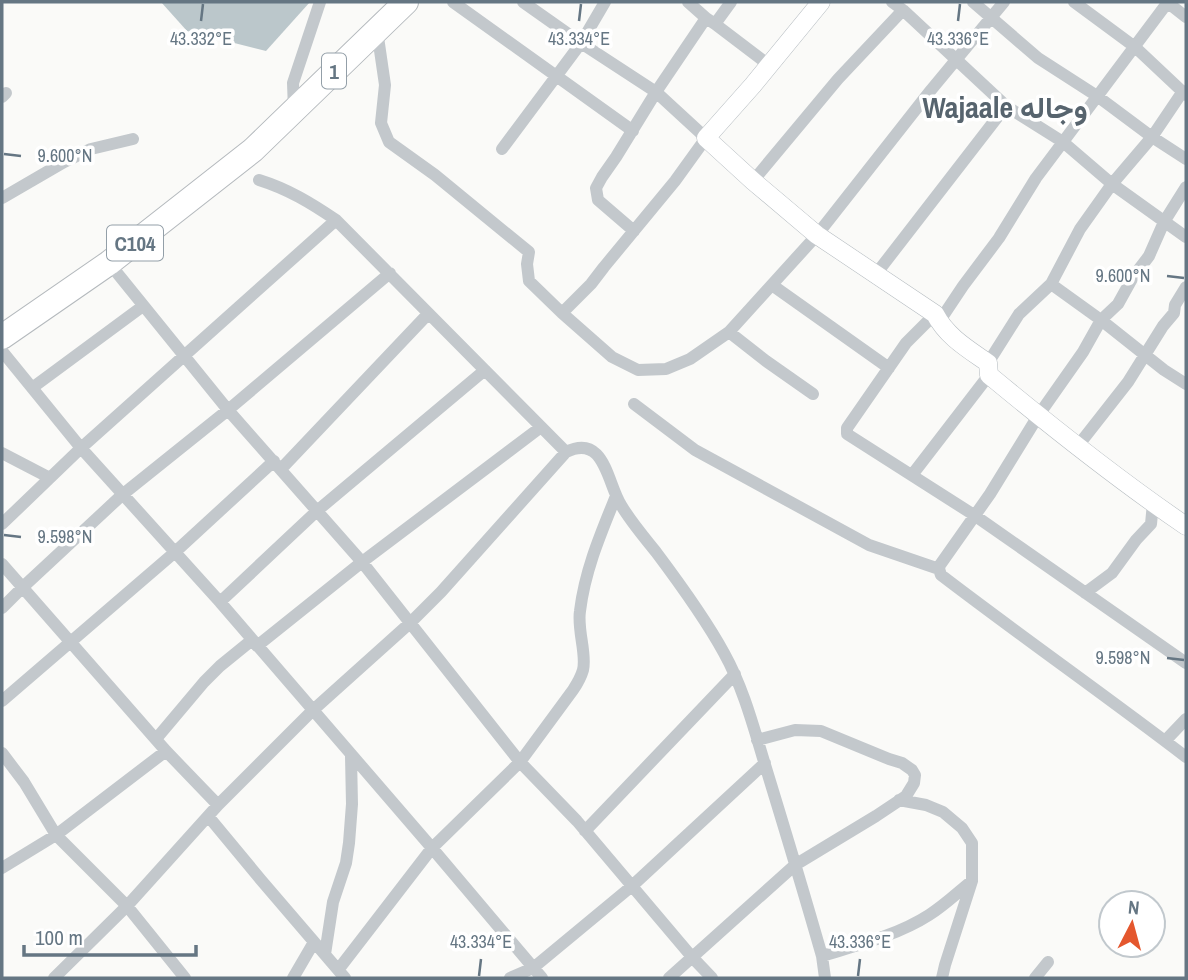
<svg xmlns="http://www.w3.org/2000/svg" width="1188" height="980" viewBox="0 0 1188 980" font-family="'Archivo Narrow',Vazirmatn,sans-serif">
<rect width="100%" height="100%" fill="#fafaf8"/>
<path fill="#bbc7cb" d="M161,2H310L266,51L187,31Z"/>
<g fill="none" stroke-linecap="round" stroke-linejoin="round">
<defs>
<path id="secondary" d="M821,2L753,85L706,138L753,181L817,235L935,314C947,337 968,349 988,363L989,375C1053,428 1117,479 1186,526"/>
<path id="highway" d="M2,337L109,263L253,150L406,2"/>
</defs>
<use href="#secondary" stroke="#b3babf" stroke-width="19"/>
<use href="#highway" stroke="#b4b9bd" stroke-width="26"/>
<path stroke="#c3c8cc" stroke-width="12" d="M453,2L633,131
M523,2L581,43L656,92L706,138L675,181L604,267L591,284L562,313L612,357L638,370L666,369L690,359L729,332L817,235L931,90L1004,2
M688,2L706,18
M892,2L903,10L1006,106L1063,142L1112,184L1186,237
M973,2L1038,58L1097,96L1152,137L1186,159
M1074,2L1135,47L1186,95
M1167,2L1186,17
M715,24L769,65
M377,30L385,85L381,123L389,142L435,175L529,252L527,264L529,281L562,313
M2,97L6,93
M294,110L293,83L320,2
M502,149L581,43L605,2
M259,180C288,189 311,203 336,220L566,452
M753,181L838,79L903,10
M1186,187L1164,222L1149,256L1133,277L1118,304L1101,320L1083,352L1038,416L990,494L940,565L939,569L941,575C1022,637 1105,695 1186,757
M2,198L64,162L91,149L133,139
M634,231L598,200L596,188L602,177L616,157L656,92L706,18L715,24L731,2
M109,263L228,410L362,562L520,762L577,821L692,957L712,978
M876,274L1006,106
M1051,284L1101,320L1164,370L1186,384
M772,285L889,368
M935,314L906,343L847,428V434L974,515L1186,663
M939,322L963,286L999,238L1036,178L1168,2
M729,332L766,361L813,394
M2,351L81,448L220,602L432,848L542,978
M988,363L1019,314L1051,284L1080,229L1112,184L1152,137L1183,91
M32,388L143,306
M634,404L695,450L869,545L939,569
M1077,447L1128,382L1163,326L1174,313L1175,305L1186,287
M2,453L50,478
M281,469L428,314
M912,475L989,375
M2,524L81,448L336,220
M2,564L166,751L218,805
M1085,593L1112,573L1136,540L1151,524L1153,503
M220,602L318,510L485,370
M2,608L23,587L122,495L228,410L390,273
M257,646L362,562L541,427
M2,701L174,553L274,461
M156,739L204,682L220,666L252,640
M1165,741L1186,719
M2,753L24,782L56,835L127,906L185,978
M899,800L926,805L943,812L962,828L972,843V881L945,965L942,978
M208,816L261,880L345,978
M585,831L735,674
M2,868L56,835L166,751
M325,954L333,902L346,863L349,843L352,804L351,756
M822,956C858,945 898,935 929,915C945,905 958,892 972,881
M338,970L432,848L520,762L573,690C577,684 581,677 583,670C587,654 577,630 580,611C585,570 601,533 616,496
M54,978L127,906L218,805L312,711L410,623L441,592L566,452C605,433 607,483 621,505C631,522 644,537 656,552C680,584 705,618 724,653C744,689 754,729 766,768C785,830 804,893 822,956L825,978
M293,978L314,942
M510,978L533,968L632,886L765,763
M669,978L795,865L876,816L906,796L914,783L915,775L912,770L902,763L889,759L821,731L795,730L757,740
M1035,978L1048,962"/>
<use href="#secondary" stroke="#fff" stroke-width="18"/>
<use href="#highway" stroke="#fff" stroke-width="24"/>
</g>
<path fill="none" stroke="#657683" stroke-width="2.5" d="M201,21L203,4M579,21L581,4M958,21L960,4M4,154L21,156M1167,276L1184,278M4,535L21,537M1167,658L1184,660M479,976L481,959M858,976L860,959"/>
<g text-anchor="middle" dominant-baseline="central" stroke-width="7" stroke-linejoin="round" paint-order="stroke">
<g fill="#fff" stroke="#939fa8" stroke-width="2">
<rect x="322" y="53.5" width="24" height="35" rx="5"/>
<rect x="107" y="225.5" width="56" height="35" rx="5"/>
</g>
<g font-size="21" font-weight="bold" fill="#657683">
<text x="334" y="71">1</text>
<text x="135" y="243">C104</text>
</g>
<g font-size="30" font-weight="bold" fill="#57646e" stroke="#fff">
<text x="1005" y="107">Wajaale وجاله</text>
</g>
</g>
<g font-size="18" text-anchor="middle" fill="#657683" stroke="#fff" stroke-width="7" stroke-linejoin="round" paint-order="stroke">
<text x="201" y="45">43.332°E</text>
<text x="579" y="45">43.334°E</text>
<text x="958" y="45">43.336°E</text>
<text x="65" y="162">9.600°N</text>
<text x="1123" y="282">9.600°N</text>
<text x="65" y="543">9.598°N</text>
<text x="1123" y="664">9.598°N</text>
<text x="481" y="948">43.334°E</text>
<text x="860" y="948">43.336°E</text>
</g>
<rect width="1188" height="980" fill="none" stroke="#657683" stroke-width="7"/>
<g transform="translate(1132 924) rotate(6)"><circle r="33" fill="#ffffff" stroke="#c1c8cd" stroke-width="2"/>
<path d="M0-5L12 26L0 18L-12 26Z" fill="#e4572e"/>
<text y="-10" font-size="19" font-weight="bold" text-anchor="middle" fill="#657683">N</text>
</g>
<path d="M24 945v10h172v-10" fill="none" stroke="#657683" stroke-width="3.5"/>
<text x="35" y="945" font-size="21" fill="#657683" stroke="#ffffff" stroke-width="5" paint-order="stroke">100 m</text>
</svg>
